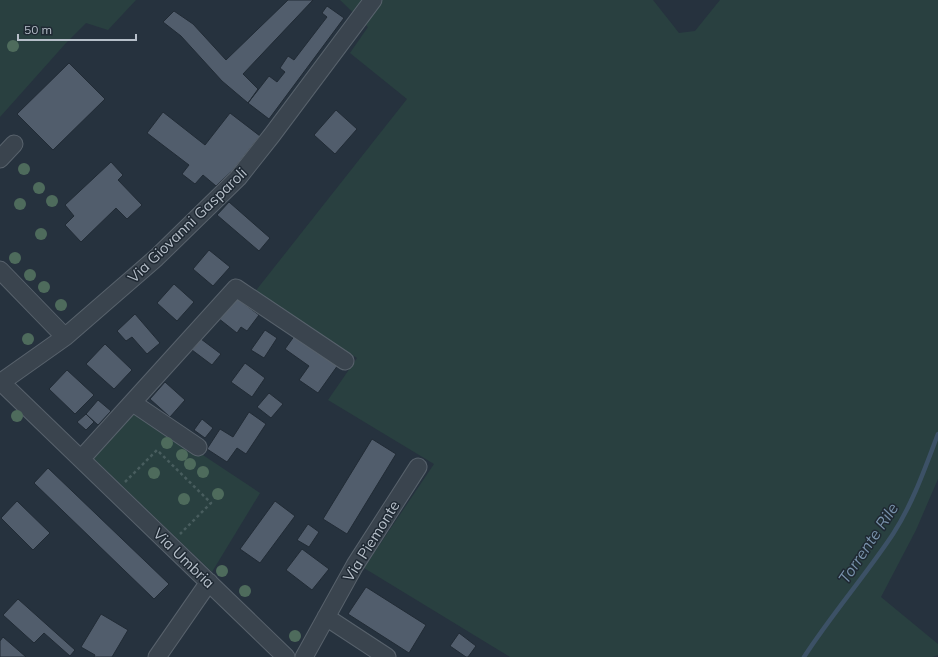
<svg xmlns="http://www.w3.org/2000/svg" width="938" height="657" viewBox="0 0 938 657" font-family="Mulish,sans-serif">
<rect width="100%" height="100%" fill="#26323e"/>
<path fill="#294040" d="M0,0H136L108,30L86,23L66,43L0,117Z
M340,0H653L679,33L695,31L720,0H938V479L916,530L881,597L938,644V655L932,657H510L364,568L434,464L328,400L357,358L254,293L407,99L350,53L368,27Z
M135,410L260,493L212,572L93,458Z"/>
<g fill="none" stroke-linecap="round" stroke-linejoin="round">
<path stroke="#3c5166" stroke-width="4.5" d="M804,657C832,614 865,576 893,534C913,503 925,468 938,434"/>
</g>
<path fill="#515d6c" stroke="#212b35" d="M288,0H313L243,74L258,89L248,103L222,81L181,36L163,22L174,11L193,24L226,60Z
M327,6L344,18L269,119L248,103L269,76L277,82L285,72L280,68L288,56L294,60L327,17L322,13Z
M69,63L105,99L53,150L17,114Z
M336,110L357,129L335,154L314,135Z
M163,112L205,145L230,113L260,136L233,170L216,186L203,175L195,184L182,174L189,165L147,133Z
M111,162L123,175L118,180L142,205L127,219L116,208L81,242L65,225L74,216L65,205Z
M229,202L270,238L259,251L217,215Z
M209,250L230,267L213,286L193,269Z
M174,284L194,302L177,321L157,303Z
M235,297L259,315L247,331L241,327L237,333L218,318Z
M135,314L160,343L147,354L132,337L126,341L117,331Z
M265,330L277,338L264,358L251,350Z
M295,335L338,365L318,393L299,380L309,366L285,349Z
M201,339L221,354L212,365L192,350Z
M105,344L132,370L114,389L86,364Z
M245,363L265,378L252,397L231,382Z
M67,370L94,395L75,414L49,389Z
M165,382L185,400L170,417L150,399Z
M269,393L283,404L271,418L257,407Z
M98,400L111,411L98,425L86,414Z
M249,412L266,424L246,454L237,448L227,462L207,449L220,429L233,437Z
M86,414L94,422L86,430L77,422Z
M202,419L213,428L205,438L194,430Z
M372,439L396,454L347,534L323,519Z
M48,468L169,584L154,599L34,483Z
M17,501L50,533L33,550L1,518Z
M275,501L295,516L260,563L240,549Z
M308,524L319,532L309,547L297,540Z
M302,549L329,569L312,590L286,570Z
M366,587L426,625L409,653L348,614Z
M18,599L75,650L70,656L44,633L34,643L3,615Z
M101,614L128,630L112,657H94L95,655L81,647Z
M459,633L476,646L468,657H466L450,646Z
M3,637L26,657H0V641Z"/>
<g fill="none" stroke-linecap="round" stroke-linejoin="round">
<defs>
<path id="minor" d="M0,159L14,144
M0,270L65,337
M1,382L286,657
M0,383L65,337L156,258L238,178L272,135L373,0
M133,403L198,447
M81,459L236,288L345,361
M326,617L387,657
M157,657L209,582
M304,657L355,565L418,467"/>
</defs>
<use href="#minor" stroke="#58626c" stroke-width="19"/>
<path stroke="#485d5e" stroke-width="2.5" stroke-dasharray="3 3" stroke-linecap="butt" d="M125,482L157,450L211,503L180,534"/>
<use href="#minor" stroke="#3a444e" stroke-width="17"/>
</g>
<g fill="#4e6b5c">
<circle cx="13" cy="46" r="6"/>
<circle cx="24" cy="169" r="6"/>
<circle cx="39" cy="188" r="6"/>
<circle cx="52" cy="201" r="6"/>
<circle cx="20" cy="204" r="6"/>
<circle cx="41" cy="234" r="6"/>
<circle cx="15" cy="258" r="6"/>
<circle cx="30" cy="275" r="6"/>
<circle cx="44" cy="287" r="6"/>
<circle cx="61" cy="305" r="6"/>
<circle cx="28" cy="339" r="6"/>
<circle cx="17" cy="416" r="6"/>
<circle cx="167" cy="443" r="6"/>
<circle cx="182" cy="455" r="6"/>
<circle cx="190" cy="464" r="6"/>
<circle cx="203" cy="472" r="6"/>
<circle cx="154" cy="473" r="6"/>
<circle cx="218" cy="494" r="6"/>
<circle cx="184" cy="499" r="6"/>
<circle cx="222" cy="571" r="6"/>
<circle cx="245" cy="591" r="6"/>
<circle cx="295" cy="636" r="6"/>
</g>
<g text-anchor="middle" dominant-baseline="central" stroke-width="3" stroke-linejoin="round" paint-order="stroke">
<g font-size="15" fill="#b6bfc9" stroke="#1f2933">
<text transform="translate(187 225) rotate(-44)">Via Giovanni Gasparoli</text>
<text transform="translate(371 541) rotate(-58)">Via Piemonte</text>
<text transform="translate(184 558) rotate(44)">Via Umbria</text>
</g>
<g font-size="16" font-style="italic" fill="#7891aa" stroke="#1f2933">
<text transform="translate(868 543) rotate(-56)">Torrente Rile</text>
</g>
</g>
<path d="M18 34v6h118v-6" fill="none" stroke="#b6bfc9" stroke-width="2"/>
<text x="24" y="34" font-size="12" fill="#b6bfc9" stroke="#1f2933" stroke-width="3" paint-order="stroke">50 m</text>
</svg>
